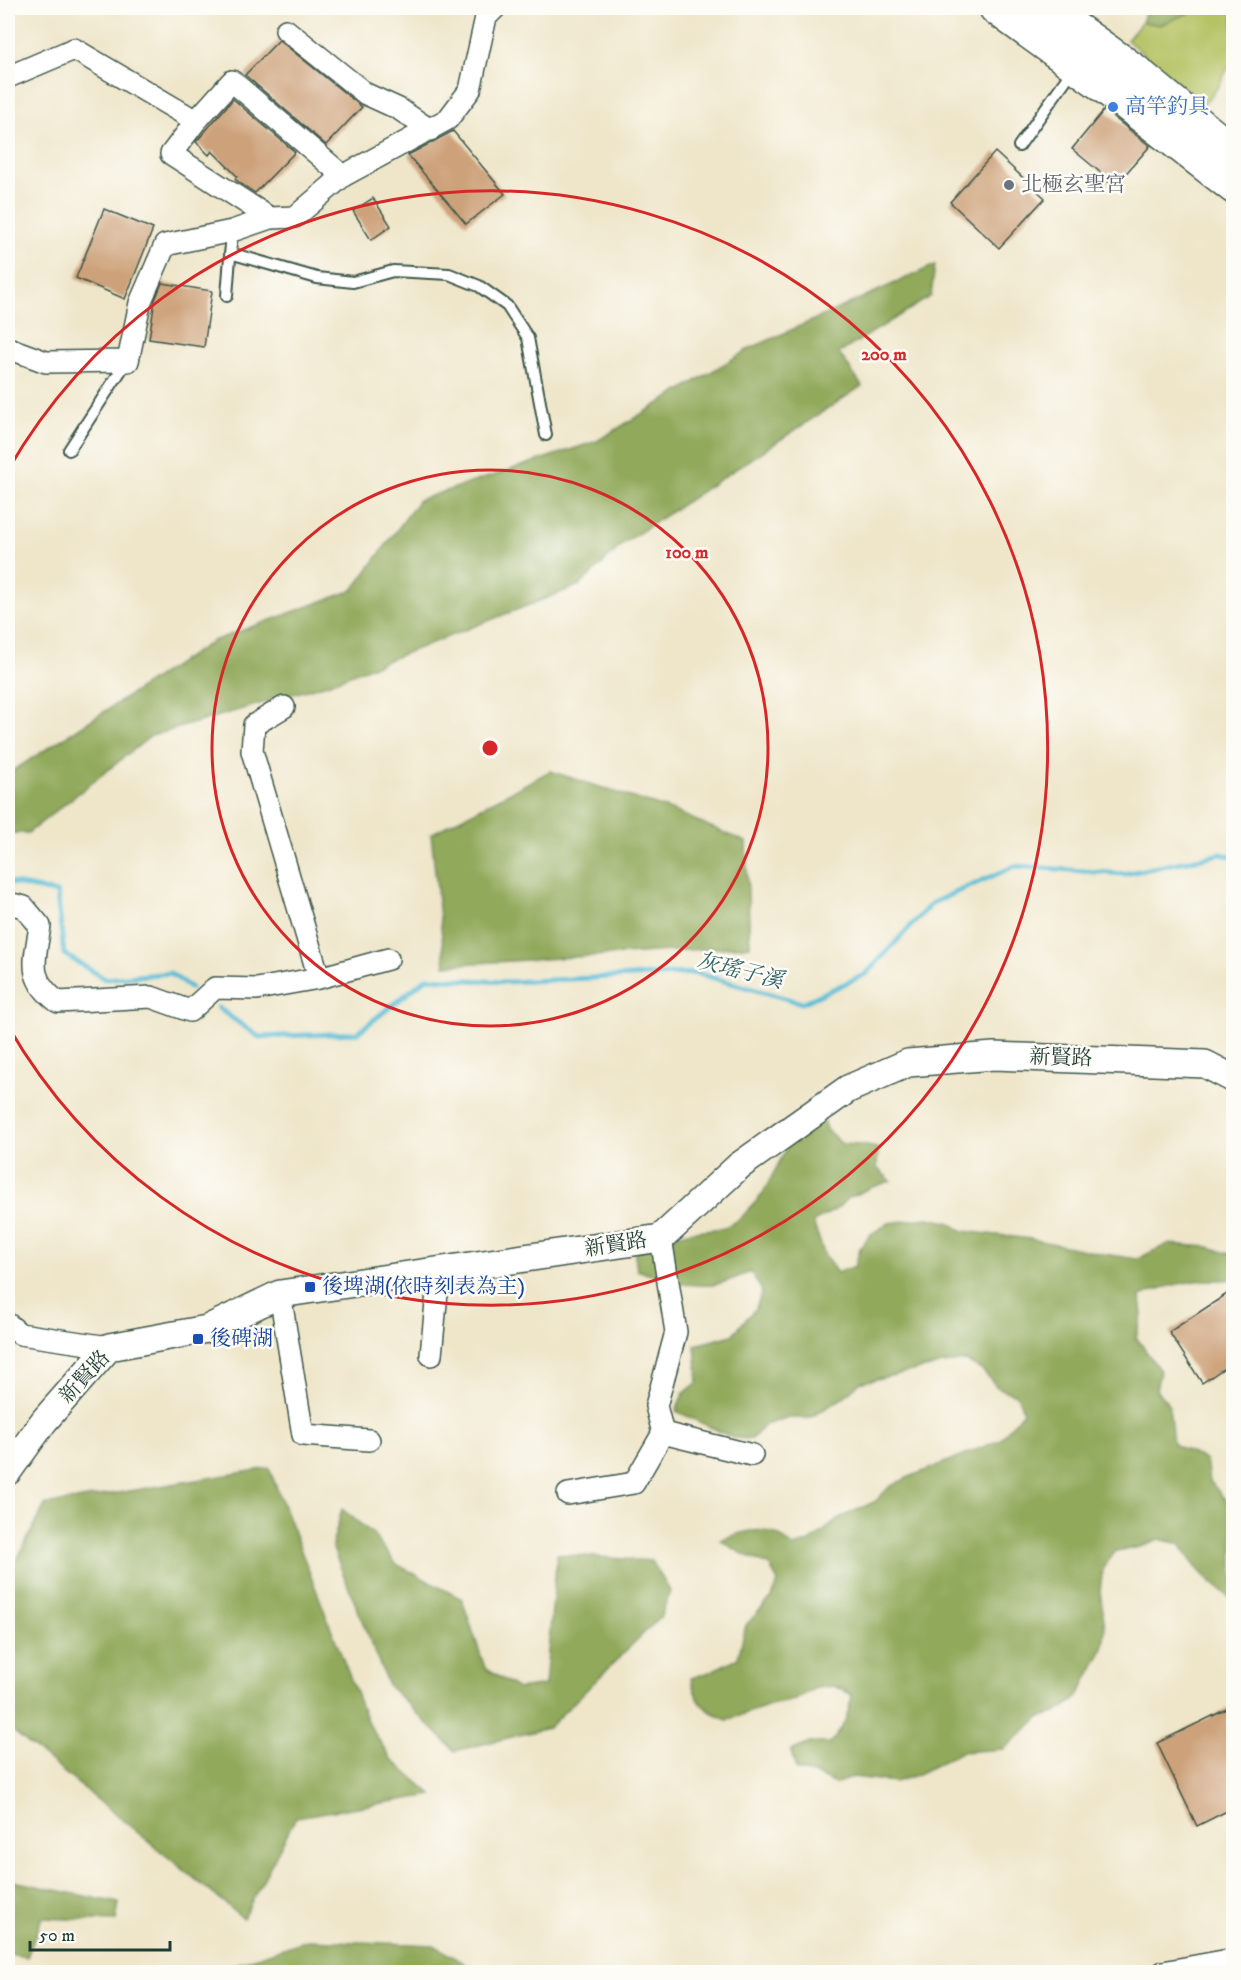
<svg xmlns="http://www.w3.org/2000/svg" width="1241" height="1980" viewBox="0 0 1241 1980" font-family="'IM FELL DW Pica','Noto Serif TC',serif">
<rect width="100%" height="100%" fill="#fdfcf7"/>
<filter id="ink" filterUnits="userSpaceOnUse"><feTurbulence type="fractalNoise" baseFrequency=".0167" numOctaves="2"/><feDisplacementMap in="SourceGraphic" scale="12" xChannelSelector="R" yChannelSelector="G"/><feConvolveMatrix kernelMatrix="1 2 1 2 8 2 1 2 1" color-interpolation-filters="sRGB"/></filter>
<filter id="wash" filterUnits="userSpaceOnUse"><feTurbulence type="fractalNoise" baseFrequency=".008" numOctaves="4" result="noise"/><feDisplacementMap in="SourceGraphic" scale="24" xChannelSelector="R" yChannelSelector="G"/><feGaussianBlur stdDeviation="1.35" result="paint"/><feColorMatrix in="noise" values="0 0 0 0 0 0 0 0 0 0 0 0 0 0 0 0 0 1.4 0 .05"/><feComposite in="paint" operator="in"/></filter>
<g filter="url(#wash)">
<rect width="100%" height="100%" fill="#efe6ca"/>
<path fill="#b5c365" stroke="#6a804c" stroke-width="1.5" d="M1200,8H1233V58L1218,87L1203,105L1127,40L1142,22L1160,25Z"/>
<path fill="#90a95a" stroke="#587347" stroke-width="1.5" d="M1147,8H1200L1160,25L1142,22Z
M935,265L931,296L839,353L862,386L625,542L580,585L327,684L151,736L28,833H8V774L213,641L353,590L419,500L597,441L749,349Z
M550,771L674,811L746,842L750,946L445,965L431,834Z
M820,1111L826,1129L842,1144L861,1145L878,1148L877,1168L891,1181L870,1188L850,1197L835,1210L813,1222L825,1256L837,1273L855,1266L860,1248L871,1234L889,1223L928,1218L948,1222L963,1231L1031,1239L1104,1254L1137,1259L1168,1244L1209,1247L1233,1255V1279C1221,1281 1208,1279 1195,1281C1176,1284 1158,1288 1140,1296L1142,1316L1136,1337L1160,1371L1156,1390L1169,1405L1173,1444L1206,1460L1209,1480L1233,1509V1600C1210,1582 1195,1570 1180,1544L1159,1539L1140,1547L1116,1551L1103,1568L1100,1591L1105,1628L1103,1649L1077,1698L1058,1712L1039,1718L1004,1749L961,1752L916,1775L895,1782L853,1777L835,1784L817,1775L796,1770L791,1751L810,1743H830C844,1729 848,1715 852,1695L834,1686L815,1688L795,1700L770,1705L727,1720C704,1710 696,1703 691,1678L707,1673L738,1658L746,1625L772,1597L778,1582L770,1566L739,1552L721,1540C737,1533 761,1526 778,1535C783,1538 788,1543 793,1547L810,1542L840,1518L876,1501L889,1487L907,1478L1000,1440L1023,1412L1018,1396L997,1387L983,1371L966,1361L943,1364L859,1383L843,1398L809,1418H786L765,1425L752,1439L733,1438L676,1411L683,1394L698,1382L695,1345L732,1335L756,1308L762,1291L751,1272C739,1276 724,1284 711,1285C685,1287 661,1279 637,1270L634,1249L687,1232L723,1228L739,1220L762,1195L792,1138Z
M269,1468L367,1721L390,1758L432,1795L296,1817L243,1918L8,1727V1577L45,1505Z
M342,1509L373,1534L396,1564L462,1599L485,1668L518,1689L545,1685L557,1554L652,1561L670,1591L661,1616L548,1728L455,1751L388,1685L332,1546Z
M8,1880L119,1903L116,1921L42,1918L27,1957L8,1954Z
M307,1940L434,1945L479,1972H213Z"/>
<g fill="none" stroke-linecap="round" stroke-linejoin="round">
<path stroke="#56bbd4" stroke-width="5" d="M8,882L57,893L64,954L105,979L170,973L191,988
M218,1008L259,1037L357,1033L427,978L507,982L696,973L802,1003L866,974L932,903L1015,866L1124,874L1221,854L1234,857"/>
</g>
<g id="blocks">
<path fill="#cda27a" d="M279,40L362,107L326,145L245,75Z
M233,99L295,152L255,193L241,184L235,179L237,176L212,151L209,155L196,142Z
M1104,110L1150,146L1114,187L1100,174L1101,173L1072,149Z
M453,131L505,194L466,224L408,155Z
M995,152L1045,198L999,248L950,202Z
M373,198L391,226L371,240L353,211Z
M104,209L153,229L125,299L76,278Z
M162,283L212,291L204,347L149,339L155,300Z
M1233,1290V1362L1202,1383L1169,1332Z
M1233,1706V1808L1197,1826L1157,1743Z"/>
</g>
</g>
<g filter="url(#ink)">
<use href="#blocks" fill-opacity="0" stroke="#3e564a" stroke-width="1.5"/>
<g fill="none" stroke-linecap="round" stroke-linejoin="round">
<defs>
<path id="service" d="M1019,146L1074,68
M230,253L317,278L353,282L393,271L449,274L479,286L507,306L528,338L546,435
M227,296L232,231
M69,450L127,361"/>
<path id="minor" d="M286,30L366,94L399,109L430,130
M8,77L74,49L196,121L232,81L343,176
M196,121L171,154L270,218
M8,348L46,362L128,361L140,303L165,245L232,231L270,218L295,217L343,176L448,119L470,90L486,17L495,8
M8,903L24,907L40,926C35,961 26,978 58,1002L151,997L190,1011L215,988L257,989L319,978L252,751L254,725L284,707
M319,978L388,959
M280,1294L303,1435L369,1440
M8,1324L20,1334L109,1347
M431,1355L439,1272
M663,1433L752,1455
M568,1494L634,1483L663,1433L656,1406L676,1332L661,1238
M1163,1972L1234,1959"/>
<path id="tertiary" d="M8,1471L44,1421L109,1347L207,1329L280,1294L661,1238L739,1166L848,1089L908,1063L994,1056L1205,1064L1234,1079"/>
<path id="primary" d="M996,8L1097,81L1234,187
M1046,8L1135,71L1234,153"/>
</defs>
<use href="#service" stroke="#3e564a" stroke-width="14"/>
<use href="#minor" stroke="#3e564a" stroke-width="24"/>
<use href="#tertiary" stroke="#3e564a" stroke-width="30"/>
<use href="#primary" stroke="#3e564a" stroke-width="36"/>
<use href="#service" stroke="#fff" stroke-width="10"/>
<use href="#minor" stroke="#fff" stroke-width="21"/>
<use href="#tertiary" stroke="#fff" stroke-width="27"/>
<use href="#primary" stroke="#fff" stroke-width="33"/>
</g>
</g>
<g fill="none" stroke="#d62828" stroke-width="3">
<circle cx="490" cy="748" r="278"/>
<path d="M8 470A557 557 0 1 1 8 1026"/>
</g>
<circle fill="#3f7fe0" stroke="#fdfcf7" stroke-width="2" cx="1113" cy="107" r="6"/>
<circle fill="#6b7280" stroke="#fdfcf7" stroke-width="2" cx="1009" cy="185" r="6"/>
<g fill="#1a4fb4" stroke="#fdfcf7" stroke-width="2">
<rect x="304" y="1281" width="12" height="12" rx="3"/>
<rect x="192" y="1333" width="12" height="12" rx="3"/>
</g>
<g text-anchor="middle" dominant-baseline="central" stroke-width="5" stroke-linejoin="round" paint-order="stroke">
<g font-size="21" fill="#366cbe" stroke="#fdfcf7" text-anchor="start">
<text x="1125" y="107">高竿釣具</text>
</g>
<g font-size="21" fill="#5b616d" stroke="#fdfcf7" text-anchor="start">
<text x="1021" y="185">北極玄聖宮</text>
</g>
<g font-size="21" fill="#1f3d34" stroke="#fdfcf7">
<text transform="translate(1061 1058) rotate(2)">新賢路</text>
<text transform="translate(616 1245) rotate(-9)">新賢路</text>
<text transform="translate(85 1377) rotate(-47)">新賢路</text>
</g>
<g font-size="21" fill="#164399" stroke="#fdfcf7" text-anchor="start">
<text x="322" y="1287">後埤湖(依時刻表為主)</text>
<text x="210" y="1339">後碑湖</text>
</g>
<g font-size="22" font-style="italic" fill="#306364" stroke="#fdfcf7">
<text transform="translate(740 971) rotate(14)">灰瑤子溪</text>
</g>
</g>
<circle cx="490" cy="748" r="9" fill="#d62828" stroke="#fdfcf7" stroke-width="3"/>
<g font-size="18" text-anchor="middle" font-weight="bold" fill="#d62828" stroke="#fdfcf7" stroke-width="5" stroke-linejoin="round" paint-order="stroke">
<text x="884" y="360">200 m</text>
<text x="687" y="558">100 m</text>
</g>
<rect width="1241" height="1980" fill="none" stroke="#fdfcf7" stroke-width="30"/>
<path d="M30 1941v9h140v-9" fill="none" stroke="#1f3d34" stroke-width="3"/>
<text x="39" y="1941" font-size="18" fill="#1f3d34" stroke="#fdfcf7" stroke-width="4.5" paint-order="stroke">50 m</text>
</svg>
